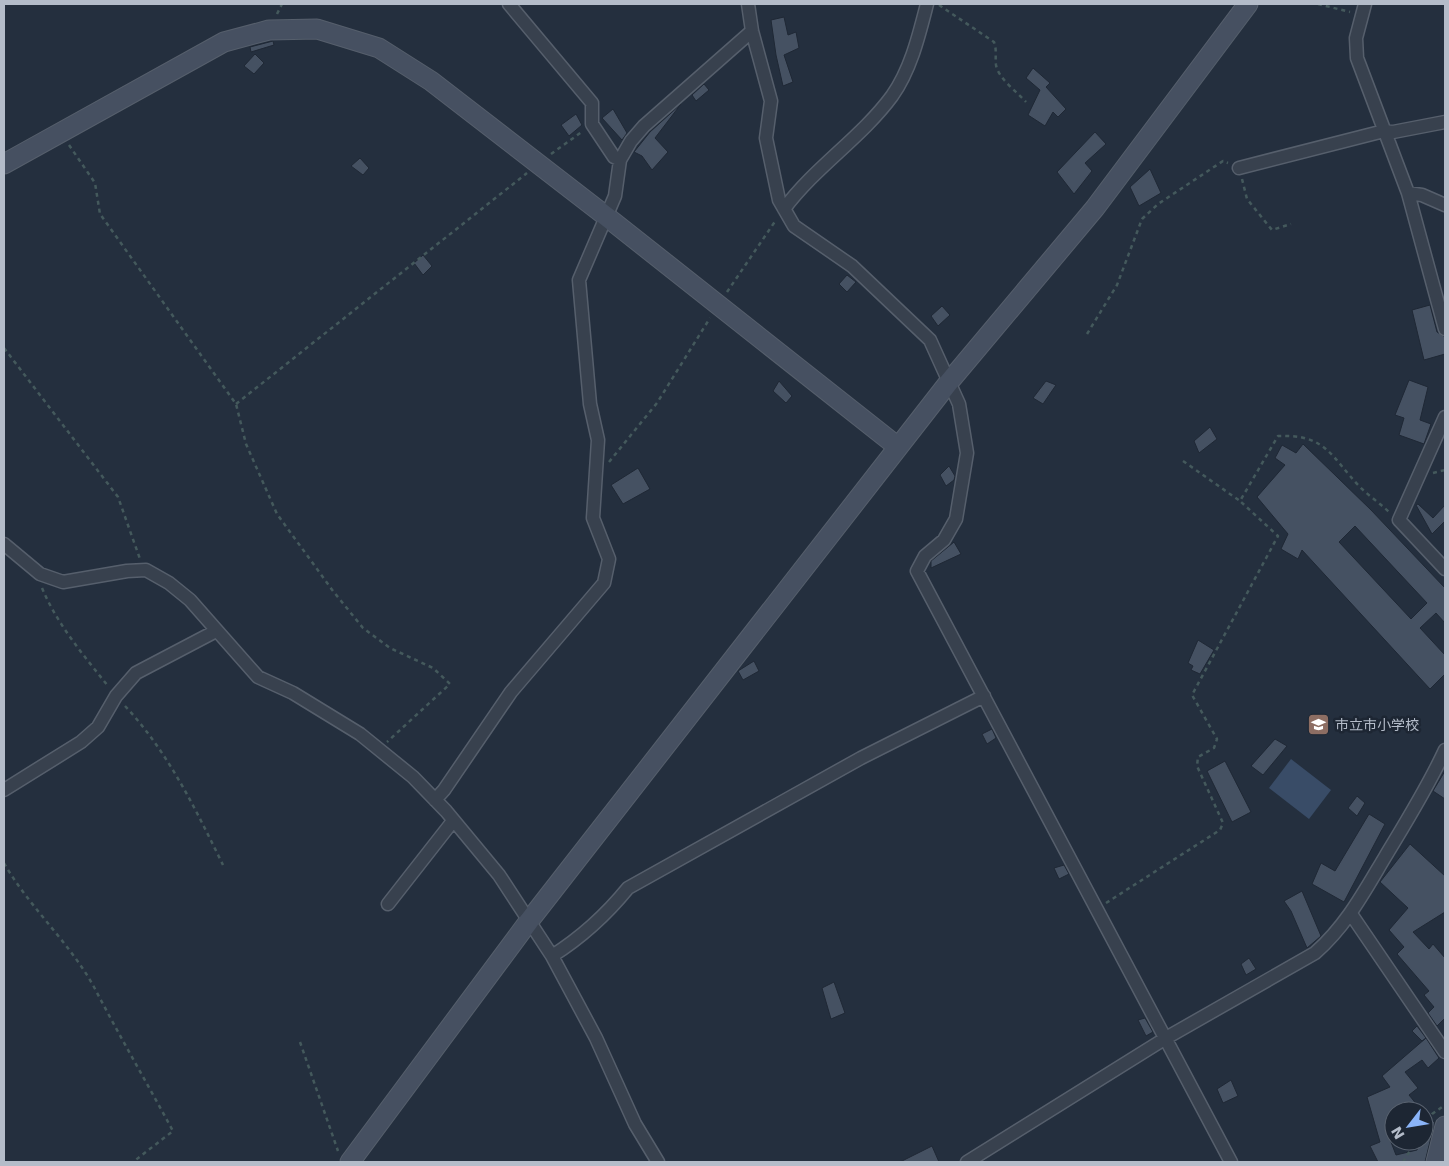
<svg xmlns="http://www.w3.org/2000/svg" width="1449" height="1166" viewBox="0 0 1449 1166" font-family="'DejaVu Sans','Noto Sans JP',sans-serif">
<rect width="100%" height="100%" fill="#242f3e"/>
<path fill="#394c67" d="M1291,759L1331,790L1309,819L1269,788Z"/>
<path fill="#455162" stroke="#1f2835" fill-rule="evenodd" d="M784,17L788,35L796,32L799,48L784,55L793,82L783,86L776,55L771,20Z
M273,41L274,45L251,52L250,47Z
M255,54L264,63L254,74L244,66Z
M1033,68L1050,83L1046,87L1066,109L1058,117L1053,112L1045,126L1028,115L1040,90L1026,78Z
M704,84L709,90L696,101L692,95Z
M681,104L655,138L668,152L652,170L642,156L634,152L650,132Z
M613,109L627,133L622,140L602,118Z
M576,114L582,125L569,136L561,125Z
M1095,132L1106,144L1085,163L1092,171L1074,194L1057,172Z
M360,158L369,168L363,175L351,166Z
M1150,169L1161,193L1139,206L1130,187Z
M423,255L432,266L423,275L414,263Z
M847,275L856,282L847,292L839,284Z
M1430,305L1437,332L1445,337V354L1424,360L1412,310Z
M942,306L950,315L938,326L931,316Z
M1409,380L1428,387L1420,420L1431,424L1424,444L1399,435L1404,418L1395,415Z
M779,381L792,396L786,403L773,391Z
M1046,381L1056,385L1043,404L1033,398Z
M1210,427L1217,439L1199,453L1194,441Z
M1303,444L1371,510L1445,588V623L1436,613L1420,628L1445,655V674L1430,689L1302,550L1298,559L1281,549L1288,534L1257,497L1285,465L1275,458L1282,445L1296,453ZM1355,526L1427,603L1411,619L1339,542Z
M949,466L955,476L954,480L946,486L940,475Z
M638,468L650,489L623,504L611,485Z
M1418,504L1433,518L1445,505V521L1432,534L1416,505Z
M954,542L961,554L931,568V561Z
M1198,640L1214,650L1200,674L1191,670L1193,666L1188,663Z
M754,661L759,671L743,680L738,671Z
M992,729L996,738L987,744L982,734Z
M1275,739L1287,746L1263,775L1251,766Z
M1225,761L1251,812L1232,822L1207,771Z
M1445,771V799L1433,791Z
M1357,796L1365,803L1357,816L1348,808Z
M1369,814L1385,824L1344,902L1312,884L1321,863L1335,871Z
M1410,844L1445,876V912L1413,932L1429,949L1433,944L1445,958V1020L1444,1019L1437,1026L1428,1013L1434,1007L1424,995L1429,991L1397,954L1404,947L1389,930L1408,908L1380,882Z
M1064,865L1069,874L1059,879L1054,868Z
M1302,891L1321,936L1307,948L1291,911L1284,901Z
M1249,958L1256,969L1246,975L1241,964Z
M834,982L845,1013L831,1019L822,988Z
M1145,1018L1153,1032L1146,1036L1138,1020Z
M1417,1026L1426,1038L1422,1041L1412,1031Z
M1426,1038L1439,1058L1428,1068L1422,1060L1405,1072L1418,1088L1409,1095L1422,1111H1394V1125L1386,1129L1396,1155L1417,1150L1419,1141H1424V1123L1435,1121L1425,1162H1378L1370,1146L1380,1142L1367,1097L1390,1087L1382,1076Z
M1231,1080L1238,1096L1223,1103L1217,1089Z
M932,1146L939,1162H900Z"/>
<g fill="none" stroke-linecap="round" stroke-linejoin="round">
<defs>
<path id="street" d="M509,4L592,103V124L614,157L620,160
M748,4L752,31L771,101L766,138L779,200L794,226L852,266L930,340L959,404L967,453L956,519L944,540L925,556L917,571L1231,1162
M1365,4L1356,38L1357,58L1408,193L1445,329
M1239,168L1384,131L1393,132L1445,122
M1408,193L1422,195L1445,205
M784,209C815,167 861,138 892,96C911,69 919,35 927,4
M1445,417L1399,520L1445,569
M4,544L40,574L63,582L127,571L146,570L169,583L190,600L258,677L293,693L360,734L413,777L446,811L499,875L552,956L596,1038L635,1124L658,1162
M4,790L81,742L98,727L116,696L136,673L216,631
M435,800L444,790L511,692L604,583L609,559L593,518L598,440L590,404L579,280L615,196L620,160L631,141L644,126L752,31
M388,904L453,821
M1351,914L1445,1052
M552,956C582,937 606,915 628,888L861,758L984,696
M967,1162L1166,1038L1315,953C1346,926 1364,892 1385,857C1406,822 1428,787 1445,750"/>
<path id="secondary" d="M4,164L224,42L269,30L317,29L379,48L431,81L607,217L898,447
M350,1162L529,921L949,382L1095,208L1248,4
M1436,1162L1445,1126"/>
</defs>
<use href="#street" stroke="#565f6c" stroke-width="15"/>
<use href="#secondary" stroke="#565f6c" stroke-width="21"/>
<path stroke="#44595c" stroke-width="2.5" stroke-dasharray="4 4" stroke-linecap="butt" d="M1318,4L1350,12
M939,5L994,42C997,50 995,56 996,65C998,78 1018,93 1026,102
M277,14L282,4
M69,145L95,183L100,214L236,404L246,444L277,514L333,591L363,628L390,648L433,668L450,684L387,742
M551,154L583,131
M1242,179L1247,199L1272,230L1291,224
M727,292L776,220
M1087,334L1117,285L1142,219L1158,204L1223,161L1228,163
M4,348L118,497L140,559
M236,404L527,173
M1183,461L1240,501
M609,462L657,403L710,318
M1433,473L1445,470
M42,588C57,624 84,656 108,686
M125,706C168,752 195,808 223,865
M4,863C29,907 70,943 94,987C119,1035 147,1083 173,1131L133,1162
M1106,903L1220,830L1223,823L1197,766L1198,757L1214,748L1217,739L1192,695L1278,536L1240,501L1278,436C1327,434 1331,457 1360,487C1369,496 1381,504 1390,513
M300,1042L338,1151
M1424,1128L1432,1114L1445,1105
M1403,1162L1416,1141"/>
<use href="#street" stroke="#38414e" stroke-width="12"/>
<use href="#secondary" stroke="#465061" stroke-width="19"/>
</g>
<defs>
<symbol id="school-square" viewBox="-11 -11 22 22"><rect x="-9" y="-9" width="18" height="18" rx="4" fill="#8d6e63" stroke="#1d2633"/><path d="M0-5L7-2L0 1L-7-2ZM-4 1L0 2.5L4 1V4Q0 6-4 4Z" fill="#fff"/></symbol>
</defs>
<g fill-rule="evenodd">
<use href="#school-square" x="1306" y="712" width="25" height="25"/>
</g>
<g text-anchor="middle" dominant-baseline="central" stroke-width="5" stroke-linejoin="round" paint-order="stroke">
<g font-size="14" fill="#b4bcc9" stroke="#1d2633" text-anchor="start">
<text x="1335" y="725">市立市小学校</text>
</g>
</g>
<rect width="1449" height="1166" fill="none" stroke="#b4bcc9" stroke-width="10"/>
<g transform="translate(1409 1126) rotate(239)"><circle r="24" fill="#1d2633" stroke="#59626f"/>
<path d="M0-4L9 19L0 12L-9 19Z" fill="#8ab4f8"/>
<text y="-8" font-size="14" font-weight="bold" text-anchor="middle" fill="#b4bcc9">N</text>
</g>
</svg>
